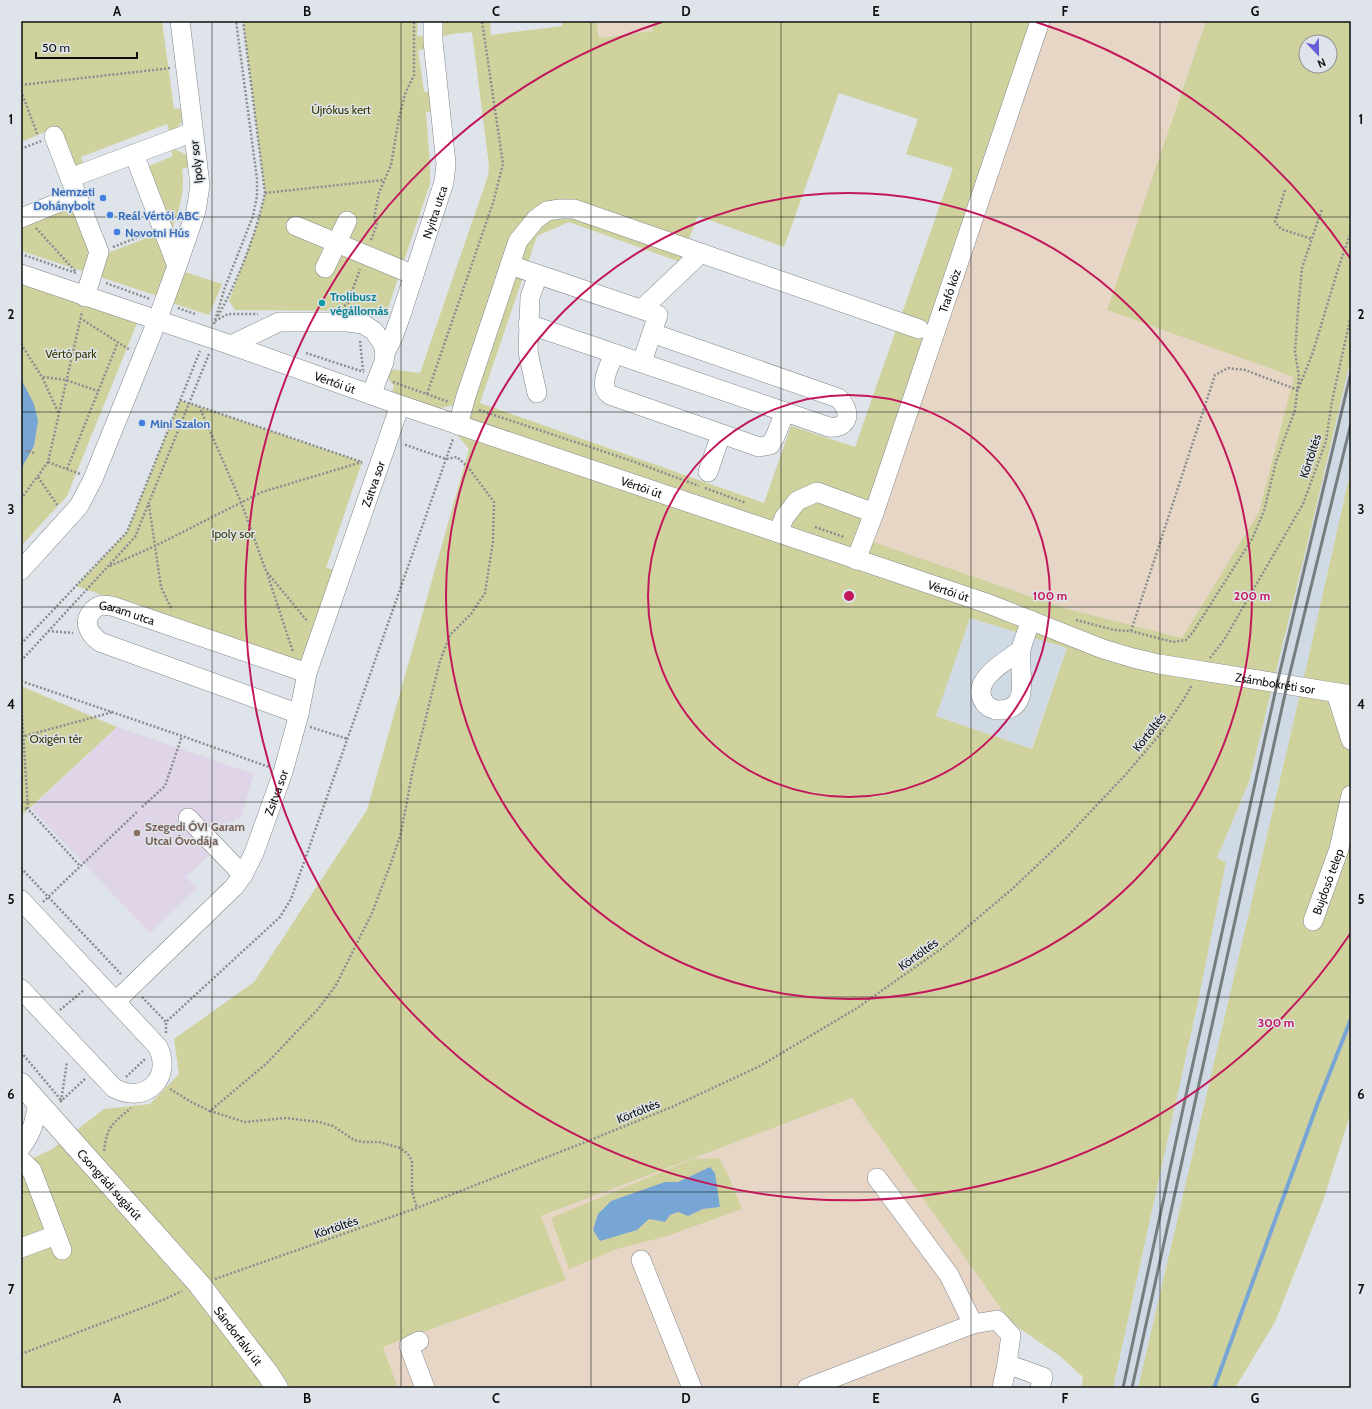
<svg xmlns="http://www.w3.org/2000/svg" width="1372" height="1409" viewBox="0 0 1372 1409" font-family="Cabin,sans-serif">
<rect width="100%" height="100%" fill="#dee4e9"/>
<path fill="#cfdae5" d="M1351,358V469L1307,664L1138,1388H1113L1199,997L1226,862L1217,858L1249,782L1314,516Z
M970,617L1067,648L1031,749L936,716Z"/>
<path fill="#e7d6c5" d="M596,21H652L653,31L599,38Z
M1032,21H1206L1107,310L1295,376L1259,513L1182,638L1064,608L859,537Z
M852,1098L1011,1323L996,1388H398L383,1347L566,1280L541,1216Z"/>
<path fill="#dfd4e8" d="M117,727L254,774L240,819L235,817L233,823L228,821L226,825L223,824L210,854L186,877L197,888L150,933L31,808Z"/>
<path fill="#d0d29e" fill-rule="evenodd" d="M21,21H162L174,109L185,108C184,121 181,125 170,133L167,124L81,157L84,166L73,170L57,127L21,142Z
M243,21H418L417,36L428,35V49L418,50L424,92H434L435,111L426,112L430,164V184L387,311L235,310L229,301L260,216L265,193Z
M442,21H490L491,35L562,26V21H596L599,38L653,31L652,21H1032L859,537L1064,608L1182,638L1259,512L1294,377L1107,310L1206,21H1351V358L1314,516L1249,782L1217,858L1226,862L1199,997L1113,1388H1081L1083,1377L1060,1356L1011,1323L852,1098L541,1216L566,1280L383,1347L398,1388H21V1164L52,1149L104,1109L150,1104L179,1074L174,1039L254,982L367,810L469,449L449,425L456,405L434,409L396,395L392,391L394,386L388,378L389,369L420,373L488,176L489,166L472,32L451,34L441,37ZM1306,42H1330V66H1306ZM839,93L918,119L906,154L953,168L855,447L791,426L764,503L480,403L537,236L569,222L680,262L698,216L784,247ZM970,618L1067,648L1032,749L936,716Z
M170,147L187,155L192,166L182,169C186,191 178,214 170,235L149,166L173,156Z
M73,204L94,255L88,273L21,251V226Z
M158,234L172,265L157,296L100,277L107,253Z
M182,271L222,284L209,315L172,303Z
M21,282L137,323L67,496L21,546Z
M180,400L362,462L326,568L336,570L302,664L76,586L127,532Z
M1351,469V1112L1323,1201L1275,1322L1235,1388H1138L1307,664Z
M21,686L117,727L21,816Z
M719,1158L730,1179L742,1209L667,1236L617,1249L569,1269L551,1218L693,1159ZM710,1167L720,1207L703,1209L689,1216L678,1212L670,1215L665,1222L649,1219L665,1182H678Z"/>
<path fill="#77a6d4" d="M21,379L34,404L38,421L34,446L21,469Z
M710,1167L715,1173L720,1207L703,1209L688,1216L678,1212L670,1215L665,1222L649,1219L637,1230L600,1241L593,1230L598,1214L611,1201L665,1182H678Z"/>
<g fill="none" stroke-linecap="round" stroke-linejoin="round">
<path stroke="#77a6d4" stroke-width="4" d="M1214,1388L1317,1105L1351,1019"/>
<defs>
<g id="minor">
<path d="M54,136L70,178"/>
<path d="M134,154L177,266"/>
<path d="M21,218L77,195"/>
<path d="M296,226L414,275"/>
<path d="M510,265L658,315L642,362"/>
<path d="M325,268L347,221"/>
<path id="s1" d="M21,274L231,345L400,405L989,604L1103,649L1133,658L1159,664L1351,695"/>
<path d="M85,297L99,252L70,178L193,132"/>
<path d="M642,309L701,253"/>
<path d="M528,324L829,427C850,429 852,410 838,398L652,333"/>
<path d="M231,345L279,322H348L363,324L374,331L383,344L385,353"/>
<path d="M614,354C610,365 597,386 610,395L759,447L770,445L775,437L785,412"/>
<path d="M537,393L528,352L530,297L538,275"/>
<path id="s2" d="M371,395L384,362L385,353L393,337L401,315L444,182L446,164L433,41V21"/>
<path d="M458,425L466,396L518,241L536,219L547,211L560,209H574L919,329"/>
<path d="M708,472L721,434"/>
<path d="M778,533L784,518L797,501L817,492L874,513"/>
<path id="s3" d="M856,560L874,513L1040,21"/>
<path d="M21,570L79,506L93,479L157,321L177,266L196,211L200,185L180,21"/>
<path d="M1021,650C1006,661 970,680 984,702C987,707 993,710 999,710C1034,710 1017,668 1021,650C1023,640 1028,630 1031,620"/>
<path d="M1336,693L1351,740"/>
<path id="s4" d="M299,714L100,642C95,638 90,634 88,627C85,618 93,607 102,605C105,605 109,606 112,606L307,673"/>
<path d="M188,818L243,875"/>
<path d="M21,900L158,1047C173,1078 145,1105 114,1088L21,989"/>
<path id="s5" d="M1313,921L1339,849L1351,795"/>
<path id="s6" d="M116,1001L234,887L243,875L254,853L283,772L299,714L307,673L400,405"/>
<path d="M21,1147C32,1134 35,1120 38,1103"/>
<path d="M21,1160L32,1171L62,1250"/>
<path d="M877,1178L949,1275L973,1324"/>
<path d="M21,1248L56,1235"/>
<path d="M641,1260L692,1388"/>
<path d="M419,1341L409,1346L425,1388"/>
<path d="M807,1388L973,1324L997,1320L1011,1335L1007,1364"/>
<path d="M1002,1388L1007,1364L1043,1377L1040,1388"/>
</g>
<g id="major">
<path id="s7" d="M21,1084L199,1284L268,1374L277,1388"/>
</g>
</defs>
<use href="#minor" stroke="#81868b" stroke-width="20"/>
<use href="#major" stroke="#81868b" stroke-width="23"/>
<path stroke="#898d91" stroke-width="2.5" stroke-dasharray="2 2" stroke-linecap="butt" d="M21,85L171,68
M21,91L38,136
M21,149L41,141
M1285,190L1275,222L1281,229L1312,239
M265,193L384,180
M36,228L76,272
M371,240L377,224L374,218L379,193L391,165L399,118L405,94L414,75V21
M113,247L149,233
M21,254L76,273
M106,283L150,299
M344,306L348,303L360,269
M178,308L195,314
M218,316C239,278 256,235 265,193L243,21
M80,318L130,350
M215,321L228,314H258
M214,324L225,287L253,216L257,196V179L236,21
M360,341L363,370
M21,344L42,377L59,414
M306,353L364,372
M43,377L66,380L98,391
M393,382L449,402
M427,394L493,203L503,164L482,21
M180,400L362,462
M199,406L241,502L266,571L308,622
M479,410L632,461L699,486
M26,452L27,450L34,453
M48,462L80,474
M67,469L118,342
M38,477L58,506
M705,488L746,503
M21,499L48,462L82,312
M149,505L161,587L172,610
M815,527L844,537
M110,566L155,546L262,492L362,462
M267,573L293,652
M1076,620L1114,630L1131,631L1173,642L1186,640L1193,632L1252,539L1264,511L1276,462L1295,410L1299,377L1295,352L1298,310L1302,268L1322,209
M48,631L73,633
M1131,631L1215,375L1228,368L1245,370L1298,390L1313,352L1339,266L1351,232
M21,644L127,532L200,351
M1210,658L1224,640L1303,504L1326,441L1332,401L1351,315
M21,661L135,537L209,354
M21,681L182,736L269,767
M21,699L28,809L80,866
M310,727L348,739
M21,737L113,712
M21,777H25
M142,807L165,786L182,736
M21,808L28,809
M21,868L121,974
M43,902L138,811
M142,997L166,1022L280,917L291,899L453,439
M60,1010L84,990
M166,1033V1022
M21,1052L61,1100
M126,1077L146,1058
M170,1089L193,1103L210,1111L267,1063L319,1008L336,985L372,913L391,863L401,833L413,769L440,661L450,635L471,614L485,593L493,541L494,502L468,467L457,457L446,459L403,444
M61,1101L67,1062
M60,1102L85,1079
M210,1111L245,1122L286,1118L319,1122L333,1126L354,1140L363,1142H379L400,1148L408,1154L412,1161V1191L417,1208
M104,1151C107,1126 112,1124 131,1108
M215,1279L417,1208L583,1143L672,1107L760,1066L857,1008L941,949L1011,890L1065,839L1127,773L1161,733L1184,699L1192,685
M21,1354L163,1300L182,1291"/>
<use href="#minor" stroke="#fff" stroke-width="19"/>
<use href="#major" stroke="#fff" stroke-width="22"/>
<path stroke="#777c7f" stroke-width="3" d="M1123,1388L1184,1104L1277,684L1351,372
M1132,1388L1287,685L1351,423"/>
</g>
<path fill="none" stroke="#0d0f11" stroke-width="1" stroke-opacity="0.55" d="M212,21V1388M401,21V1388M591,21V1388M781,21V1388M971,21V1388M1160,21V1388M21,217H1351M21,412H1351M21,607H1351M21,802H1351M21,997H1351M21,1192H1351"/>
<g fill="none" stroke="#c2185b" stroke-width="2">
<circle cx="849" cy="596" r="201"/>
<circle cx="849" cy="596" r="403"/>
<path d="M1350 934A604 604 0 1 1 662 22M1036 22A604 604 0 0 1 1350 258"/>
</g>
<g fill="#3f7fe0" stroke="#dee4e9" stroke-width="1.5">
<circle cx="103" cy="198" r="4"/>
<circle cx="110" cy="215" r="4"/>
<circle cx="117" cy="232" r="4"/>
<circle cx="142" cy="423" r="4"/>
</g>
<circle fill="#0f9aa8" stroke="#dee4e9" stroke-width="1.5" cx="322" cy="303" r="4"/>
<circle fill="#8d6e63" stroke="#dee4e9" stroke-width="1.5" cx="137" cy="833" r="4"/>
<g text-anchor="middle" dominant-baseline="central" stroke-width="3" stroke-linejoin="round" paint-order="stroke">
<g font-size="12" fill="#363602" stroke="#dee4e9">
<text x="341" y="109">Újrókus kert</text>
<text x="71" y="353">Vértó park</text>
<text x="233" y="533">Ipoly sor</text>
<text x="56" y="738">Oxigén tér</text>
</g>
<g font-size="12" fill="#0d0f11" stroke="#dee4e9">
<text transform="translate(196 162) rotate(-96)">Ipoly sor</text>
<text stroke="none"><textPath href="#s2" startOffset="194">Nyitra utca</textPath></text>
<text stroke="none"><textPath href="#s3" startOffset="285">Trafó köz</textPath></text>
<text stroke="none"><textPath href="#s1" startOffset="332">Vértói út</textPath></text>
<text transform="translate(1310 456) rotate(-72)">Körtöltés</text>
<text stroke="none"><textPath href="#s6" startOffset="592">Zsitva sor</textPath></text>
<text stroke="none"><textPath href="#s1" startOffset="656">Vértói út</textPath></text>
<text stroke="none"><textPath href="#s1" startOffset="980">Vértói út</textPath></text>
<text stroke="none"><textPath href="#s4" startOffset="286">Garam utca</textPath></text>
<text stroke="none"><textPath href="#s1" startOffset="1321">Zsámbokréti sor</textPath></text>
<text transform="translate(1149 732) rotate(-52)">Körtöltés</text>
<text stroke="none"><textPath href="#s6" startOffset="268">Zsitva sor</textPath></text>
<text stroke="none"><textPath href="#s5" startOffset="42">Bujdosó telep</textPath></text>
<text transform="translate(918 954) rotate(-36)">Körtöltés</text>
<text transform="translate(638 1111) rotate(-22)">Körtöltés</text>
<text stroke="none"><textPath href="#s7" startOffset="134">Csongrádi sugárút</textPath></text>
<text transform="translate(336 1227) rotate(-19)">Körtöltés</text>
<text stroke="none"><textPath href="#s7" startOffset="333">Sándorfalvi út</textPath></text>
</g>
<g font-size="12" font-weight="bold" fill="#366cbe" stroke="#dee4e9" text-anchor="start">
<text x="95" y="191" text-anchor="end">Nemzeti<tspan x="95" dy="14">Dohánybolt</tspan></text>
<text x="118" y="215">Reál Vértói ABC</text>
<text x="125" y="232">Novotni Hús</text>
<text x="150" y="423">Mini Szalon</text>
</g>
<g font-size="12" font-weight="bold" fill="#0d838f" stroke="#dee4e9" text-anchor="start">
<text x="330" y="296">Trolibusz<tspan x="330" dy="14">végállomás</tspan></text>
</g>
<g font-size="12" font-weight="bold" fill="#785e54" stroke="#dee4e9" text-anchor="start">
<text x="145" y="826">Szegedi ÓVI Garam<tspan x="145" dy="14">Utcai Óvodája</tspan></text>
</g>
</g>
<circle cx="849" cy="596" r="6" fill="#c2185b" stroke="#dee4e9" stroke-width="2"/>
<g font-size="12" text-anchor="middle" font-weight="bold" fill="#c2185b" stroke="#dee4e9" stroke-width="3" stroke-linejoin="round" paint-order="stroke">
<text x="1050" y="600">100 m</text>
<text x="1252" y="600">200 m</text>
<text x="1276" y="1027">300 m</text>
</g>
<rect width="1372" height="1409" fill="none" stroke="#dee4e9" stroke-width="44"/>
<g transform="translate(1318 54) rotate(158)"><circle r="19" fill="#dee4e9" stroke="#8a8f93"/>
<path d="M0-3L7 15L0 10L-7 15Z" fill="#675dd7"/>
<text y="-6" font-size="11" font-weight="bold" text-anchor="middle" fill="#0d0f11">N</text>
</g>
<path d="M36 52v6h101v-6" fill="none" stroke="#0d0f11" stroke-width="2"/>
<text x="42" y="52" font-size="12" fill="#0d0f11" stroke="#dee4e9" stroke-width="3" paint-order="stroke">50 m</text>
<rect x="22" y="22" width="1328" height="1365" fill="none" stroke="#0d0f11" stroke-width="1.5"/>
<g font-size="13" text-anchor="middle" font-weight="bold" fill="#0d0f11">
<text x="117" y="16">A</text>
<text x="307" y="16">B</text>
<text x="496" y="16">C</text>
<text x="686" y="16">D</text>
<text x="876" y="16">E</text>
<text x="1065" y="16">F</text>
<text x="1255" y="16">G</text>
<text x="11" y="124">1</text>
<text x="1361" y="124">1</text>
<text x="11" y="319">2</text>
<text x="1361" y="319">2</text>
<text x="11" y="514">3</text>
<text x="1361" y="514">3</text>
<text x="11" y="709">4</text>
<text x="1361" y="709">4</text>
<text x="11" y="904">5</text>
<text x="1361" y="904">5</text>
<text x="11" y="1099">6</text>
<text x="1361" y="1099">6</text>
<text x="11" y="1294">7</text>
<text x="1361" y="1294">7</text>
<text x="117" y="1403">A</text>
<text x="307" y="1403">B</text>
<text x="496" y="1403">C</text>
<text x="686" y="1403">D</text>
<text x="876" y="1403">E</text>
<text x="1065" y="1403">F</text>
<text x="1255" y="1403">G</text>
</g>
</svg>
